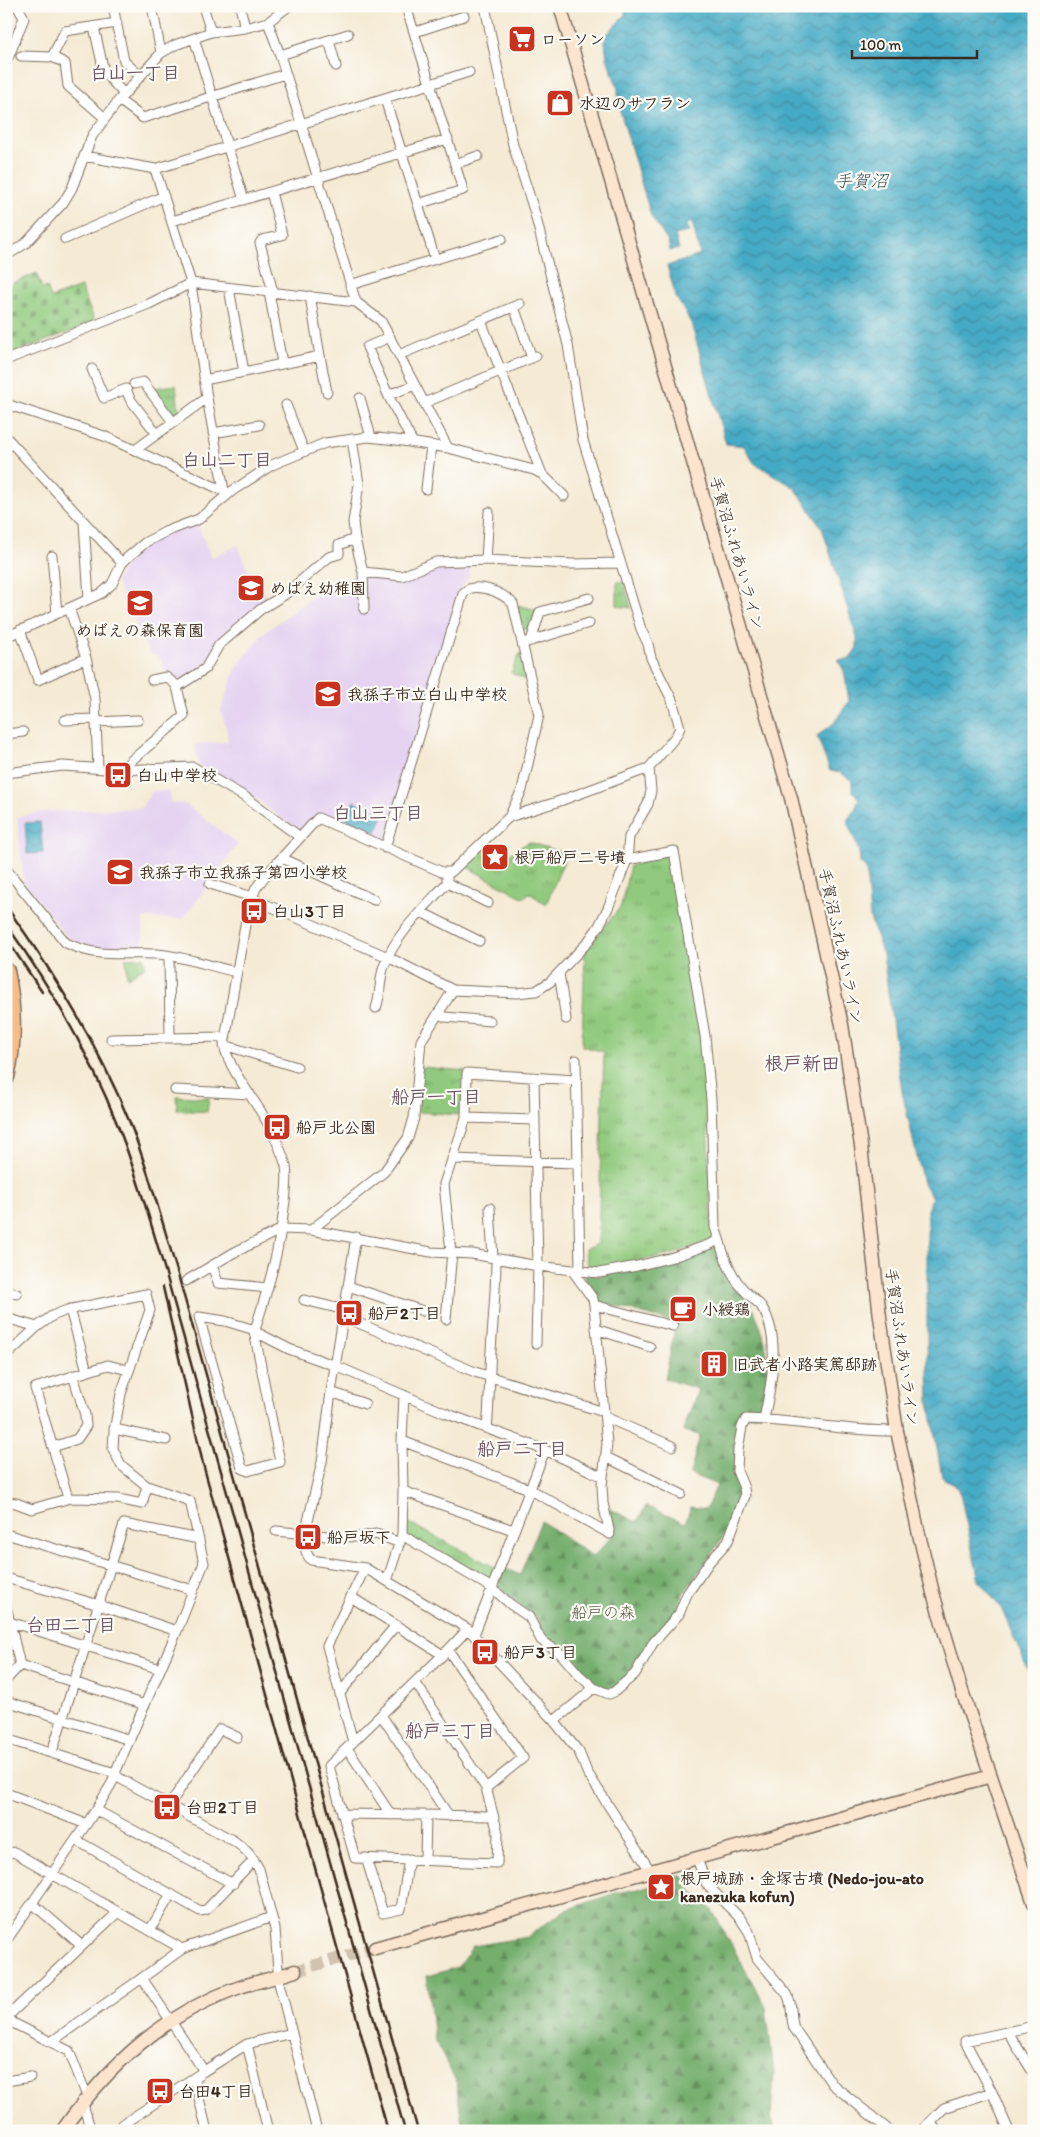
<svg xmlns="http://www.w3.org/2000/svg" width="1040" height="2137" viewBox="0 0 1040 2137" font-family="Itim,'Klee One',sans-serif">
<defs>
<pattern id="forest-firs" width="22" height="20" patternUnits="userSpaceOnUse" patternTransform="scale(1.25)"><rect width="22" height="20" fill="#74ae6d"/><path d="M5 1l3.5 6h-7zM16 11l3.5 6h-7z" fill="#608e59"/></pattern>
<pattern id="cemetery-stones" width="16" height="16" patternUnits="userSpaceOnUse" patternTransform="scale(1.25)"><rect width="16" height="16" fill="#91ca7e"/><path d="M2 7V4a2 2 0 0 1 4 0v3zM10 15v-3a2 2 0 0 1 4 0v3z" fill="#78a467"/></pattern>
<pattern id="park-tufts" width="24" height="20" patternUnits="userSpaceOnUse" patternTransform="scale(1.25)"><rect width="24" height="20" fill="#91ca7e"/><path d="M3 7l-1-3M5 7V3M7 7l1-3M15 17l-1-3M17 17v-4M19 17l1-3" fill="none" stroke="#78a467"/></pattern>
<pattern id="water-waves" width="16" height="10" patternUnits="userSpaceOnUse" patternTransform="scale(1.25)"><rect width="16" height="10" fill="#45aac5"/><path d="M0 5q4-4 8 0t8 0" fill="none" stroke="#3b8b9f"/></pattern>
</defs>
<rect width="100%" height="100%" fill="#fdfcf7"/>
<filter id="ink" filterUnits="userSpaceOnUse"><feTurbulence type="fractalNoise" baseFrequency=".02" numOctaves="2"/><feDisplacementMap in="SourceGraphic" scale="10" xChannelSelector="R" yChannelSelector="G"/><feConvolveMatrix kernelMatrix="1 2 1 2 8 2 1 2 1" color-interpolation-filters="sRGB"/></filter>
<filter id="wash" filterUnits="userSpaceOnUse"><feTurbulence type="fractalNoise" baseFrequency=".0096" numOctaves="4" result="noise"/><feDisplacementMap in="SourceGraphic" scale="20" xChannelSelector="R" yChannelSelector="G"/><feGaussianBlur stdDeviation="1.12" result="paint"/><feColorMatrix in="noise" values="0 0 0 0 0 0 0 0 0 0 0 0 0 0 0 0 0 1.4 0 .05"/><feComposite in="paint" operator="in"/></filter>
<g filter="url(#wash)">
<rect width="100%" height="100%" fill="#f5ead4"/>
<path fill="#e5d3f1" d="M197,522L211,558L238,545L248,570L251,574H255L268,601L203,666L181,681H178L166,673L158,656L150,654L116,582L130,557L166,533Z
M437,565H471L468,578L460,589L384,845L317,815L300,831L287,823L259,801L198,765L196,744L228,742L226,727L221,711L233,676L239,664L263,634L331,583L346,580L358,574L405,579Z
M152,791H170L171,803L185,804L238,844L183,919L143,918V950L113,951L87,946L69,939L24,883L17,817L43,812L141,808Z"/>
<path fill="url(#forest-firs)" stroke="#586c46" d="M716,1247C742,1288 773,1329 767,1380C766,1391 763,1403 761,1414L743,1417L734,1473L740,1495L724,1536L683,1594L677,1614L633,1672L616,1688L607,1690L594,1686L544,1637L536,1618L498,1587L504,1568L520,1575L541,1521L593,1557L613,1535L607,1508L637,1522L646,1506L685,1523L691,1507L706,1509L717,1485L690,1474L700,1435L683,1431L698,1389L665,1379L676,1323L597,1301L583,1274L599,1276Z
M683,1875L688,1888L712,1910L766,2007L774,2072L771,2117L777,2131H463L456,2081L434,2039L427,1976L458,1967L473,1946L527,1937L564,1911L612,1894L638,1889Z"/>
<path fill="url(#cemetery-stones)" stroke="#667a4e" d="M37,273L42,289L47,287L51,298L81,287L95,322L6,356V286Z"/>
<path fill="url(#park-tufts)" stroke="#667a4e" d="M176,385L179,413L172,415L153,388Z
M617,582H624L631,608L617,606Z
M517,605L537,610L531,629H523Z
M520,653L527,680L511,673Z
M529,842L561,852L564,861L546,904L529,893L524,898L465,866L484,847L507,855Z
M669,855L671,857L701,1031L706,1102L712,1228L715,1236L713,1239L673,1254L599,1269L587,1266L585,1249L598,1244L604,1052L582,1046L585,951L621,906L630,866L655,857Z
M144,957L145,967L127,977L126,958Z
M422,1067L465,1071L462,1115L418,1112Z
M176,1096L209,1098L207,1112L177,1110Z
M405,1521L496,1568L491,1585L404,1534Z"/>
<path fill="url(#water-waves)" stroke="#406a72" d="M625,6H1034V1684L1001,1608L979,1581L959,1489L942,1477L929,1402L927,1342V1210L932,1198L923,1183L902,1092L883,955L870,918L866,869L860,863C860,845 852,837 847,820L855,809L859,799L852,790V781L841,773L830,771L817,736L834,723L849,701L844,671L838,660L850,659L857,647V638L822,528L795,488L754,463L744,446L726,444L691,323L676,297L667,266L700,255L692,222L687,224L689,232L675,235L679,249L670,251L668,242L651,216L618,104V89L607,58L605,42L606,35L625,15Z
M354,801L384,814L376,832L346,819Z
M40,822L43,853L27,854L25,823Z"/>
</g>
<g filter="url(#ink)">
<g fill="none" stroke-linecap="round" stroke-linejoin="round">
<path stroke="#d0c4b0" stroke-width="12" stroke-dasharray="12 6" stroke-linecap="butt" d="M295,1971L375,1948"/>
<defs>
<path id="street" d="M113,6L124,61L140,76
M152,6L161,53
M203,6L211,32
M240,6L245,28
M408,13L463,190L418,204
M268,22L280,55L356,302
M94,27L104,72L124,94
M415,32L464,16
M194,38L244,200
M329,40L336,66
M280,55L348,34
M9,56L24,18L19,9L20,6
M21,56L52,57L65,63L68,86L105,118
M52,57L65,31L117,23
M385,99L435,259
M119,100L143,118L285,74
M84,156L155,169
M455,164L478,156
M271,192L282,235L262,240L260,243L273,292
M172,221L448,139
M65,239L164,196
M6,256L26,243L63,203L72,188L92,136L119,100L161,53L175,45L211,32L245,28L268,22L289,6
M350,285L502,239
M229,288L244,372L320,356L310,296
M269,292L282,363
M514,307L532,358
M481,321L542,474
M390,337L367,347L389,397L413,443
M399,355L520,304
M320,356L327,392
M6,360L149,304L191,283L356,302L381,321L448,448
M92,369L104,398L126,389L130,399L157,434
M204,380L244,372
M134,384L143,382L173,422
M388,395L415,385
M360,398L371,437
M424,403L536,356
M6,404L104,436L224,491
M286,405L304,451
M213,433L259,425
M6,437L122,563
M352,439L359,484L353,522L355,539L363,572L364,609
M135,450L207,398
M426,489L431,446
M225,496L207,398L191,283L155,169L469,72
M84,522L89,599
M52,556L57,613
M486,560L489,512
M363,572L402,576L436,562L486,560L571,564L620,563
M69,608L86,658L95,699L98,768
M20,630L38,680L86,658
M6,637L102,593L112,584L122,563L128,557L146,542L165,532L199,519L232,491L272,465L325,443L368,437L396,440L448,448L534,470L542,474L564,496
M531,641L540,612L589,598
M527,642L589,623
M152,680L166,677L175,684L177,687
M65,720L97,719
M97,722L138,720
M6,734L23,732
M120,770L184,716L177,687L205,669L219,645L261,609L284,595L329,557L339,554V545L355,539
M6,773L63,766L120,770L193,767L245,797L300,837
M385,848L463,594C472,580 504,592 513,604L539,715L522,790L509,817
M282,858L374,900
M6,869L66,943C100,959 122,952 157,954C183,956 210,966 236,972
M447,883L488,903
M210,884L252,897
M251,898L388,957L453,990
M421,912L479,941
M169,956L170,1038
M559,973L566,1019
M376,1008C381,995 379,980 384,966C396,934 424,908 447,883V873
M438,1013L445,1017L490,1021
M111,1039L225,1037
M224,1045L297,1067
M576,1060L580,1270
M534,1077L538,1266L536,1344
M175,1090L250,1094
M466,1118L535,1120
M452,1159L577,1163
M490,1208L493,1258
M311,1230L384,1172L408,1138L414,1118L421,1041L453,990L517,993L536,991L550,982L587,943L599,926L608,908L627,860L629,837L648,804L651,791L649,768
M356,1237L331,1392L322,1462L305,1534C304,1543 304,1552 311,1560L365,1568L468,1629L554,1721L579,1752L587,1772L651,1872
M719,1239C724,1258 731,1276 744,1290C749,1296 756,1300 761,1306C782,1336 771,1386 764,1419
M451,1252L444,1184L466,1118L467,1073L576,1080
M212,1265L218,1283L268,1288
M572,1270L593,1299L594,1305
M186,1281L233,1253L282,1229L311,1230L431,1252L472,1254L538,1266L599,1273L637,1266L673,1257L711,1244L719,1239L715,1227L711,1100L705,1036L674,851L627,860
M348,1286L423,1311
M6,1290L17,1294
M304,1300L345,1310
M70,1309L87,1371
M344,1317L475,1372L604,1412
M6,1318L37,1327
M446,1319L452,1252
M596,1329L650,1347
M255,1330L225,1321L199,1317L242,1468L248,1471L280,1462L254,1331L255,1330C268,1288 279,1252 284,1208C286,1195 288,1179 286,1166C282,1152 275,1137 268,1124C255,1099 230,1072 224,1045L248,908L256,888L265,876L318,818L442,872H451L509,817L557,802L649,768L676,736L680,728L672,700L651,658L648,644L641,629L583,440L568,345L534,210L513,145L485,6
M254,1331L289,1349L336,1366L445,1413L545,1450L603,1477
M6,1356L37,1327L52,1316L67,1310L146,1294L150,1310L121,1394L114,1431L113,1449L121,1465L147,1486L190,1501L204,1563L177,1631L115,1773L119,1778L234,1841C246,1849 252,1856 259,1869L275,1929L279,1983L317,2131
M331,1392L365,1404
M404,1395L402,1441L529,1489L610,1534
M605,1417L672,1446
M487,1428C490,1402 489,1377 491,1351C493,1320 496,1290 496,1259
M114,1429L166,1440
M53,1447L77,1439L86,1426L85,1415L73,1375
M606,1457L681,1494
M403,1491L513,1530
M68,1498L35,1388L108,1365L128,1370
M6,1502L16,1503L32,1509L70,1498L118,1499L142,1504L147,1486
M276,1531L328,1536L361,1537L376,1534L400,1543
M6,1534L193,1590
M610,1534L603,1503L602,1485L607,1444L594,1305L673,1326
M402,1535L492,1588L510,1604L529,1617L541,1640L562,1655L579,1675L594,1688
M365,1568L327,1646L353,1742L329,1766L355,1858L497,1863L498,1833L486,1788L523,1758L448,1650L468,1629
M6,1578L99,1605L177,1631
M387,1581L402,1535L403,1491L402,1441
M351,1597L443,1655
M6,1606L20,1665L6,1680
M10,1622L160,1669
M474,1635L545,1450
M20,1665L145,1705
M415,1682L486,1788
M340,1693L396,1625
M6,1701L130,1740
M381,1715L449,1816
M554,1721L594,1688L609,1694L614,1692L635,1674L653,1643L679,1614L687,1594L710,1561L728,1541L745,1496L744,1488L737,1471L738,1449L742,1427L746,1419C797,1420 847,1432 897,1431
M6,1739L115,1773L113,1781L96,1810L6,1941
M353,1742L448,1650
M347,1748L391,1815
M52,1752L124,1524L199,1539
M6,1793L86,1824
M170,1804L220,1729L237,1737
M96,1810L233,1884
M342,1814L493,1816
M76,1840L200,1911L206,1910L254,1860
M6,1854L14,1852L182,1949
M366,1858L383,1913L401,1909L409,1859
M697,1859L707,1885L740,1918L749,1932L757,1958L787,1994C793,2004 790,2017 794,2028L832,2084L890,2131
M425,1860L426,1815
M33,1904L82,1946
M150,1930L171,1894
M142,1978L182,1949L272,1917
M6,2014L13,2023L51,2042L142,1978L204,2071L123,2124L126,2131
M8,2016L118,1912
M1008,2032L1034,2074
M51,2042L69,2051L87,2096
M247,2044L268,2131
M204,2071L247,2044L292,2033
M194,2078L207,2131
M6,2081L30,2077
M992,2092L1009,2131
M82,2101L91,2131
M930,2122L937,2131
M921,2131L944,2108L992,2092L965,2041L1034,2026"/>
<path id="secondary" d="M560,6L791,798L842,1025L861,1146L880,1317L897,1431L918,1530L933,1593L961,1688L1034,1903
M375,1948L991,1776
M62,2131C109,2064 164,2013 243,1986C260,1981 278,1977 295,1971"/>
<path id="highway" d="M6,971C13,1005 14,1043 6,1077"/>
</defs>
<use href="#street" stroke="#7c6d5e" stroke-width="11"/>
<use href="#secondary" stroke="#7c6d5e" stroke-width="15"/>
<use href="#highway" stroke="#7c6d5e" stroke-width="19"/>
<use href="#street" stroke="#fff" stroke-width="9"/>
<use href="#secondary" stroke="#fce5cf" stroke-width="12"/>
<use href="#highway" stroke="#f7bd88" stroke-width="16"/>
<path stroke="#3b2a1e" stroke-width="2.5" d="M6,906C54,973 99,1046 130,1123C149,1171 162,1222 177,1271L418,2131
M6,924C50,986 90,1055 118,1126C137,1174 151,1224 166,1274L405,2131
M6,938L42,992
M163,1287L203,1464L388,2131"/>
</g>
</g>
<defs>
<symbol id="supermarket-square" viewBox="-11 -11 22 22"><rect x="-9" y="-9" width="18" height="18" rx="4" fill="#c8321e" stroke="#fdfcf7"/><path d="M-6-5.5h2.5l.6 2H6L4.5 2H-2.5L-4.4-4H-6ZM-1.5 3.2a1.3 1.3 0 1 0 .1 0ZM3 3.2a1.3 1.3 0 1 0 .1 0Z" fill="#fff"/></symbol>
<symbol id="shop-square" viewBox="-11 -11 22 22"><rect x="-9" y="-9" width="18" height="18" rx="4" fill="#c8321e" stroke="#fdfcf7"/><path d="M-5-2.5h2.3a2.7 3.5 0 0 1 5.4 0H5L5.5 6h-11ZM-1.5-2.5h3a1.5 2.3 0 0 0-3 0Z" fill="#fff"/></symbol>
<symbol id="school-square" viewBox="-11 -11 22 22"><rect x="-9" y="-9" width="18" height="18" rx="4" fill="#c8321e" stroke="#fdfcf7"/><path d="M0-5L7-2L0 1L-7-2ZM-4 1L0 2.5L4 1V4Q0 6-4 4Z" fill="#fff"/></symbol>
<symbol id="bus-square" viewBox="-11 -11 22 22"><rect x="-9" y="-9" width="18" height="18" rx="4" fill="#c8321e" stroke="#fdfcf7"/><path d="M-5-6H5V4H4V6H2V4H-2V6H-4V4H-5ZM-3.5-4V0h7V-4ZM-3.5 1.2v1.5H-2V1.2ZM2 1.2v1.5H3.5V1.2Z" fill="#fff"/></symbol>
<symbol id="sight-square" viewBox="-11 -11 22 22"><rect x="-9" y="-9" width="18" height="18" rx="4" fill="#c8321e" stroke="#fdfcf7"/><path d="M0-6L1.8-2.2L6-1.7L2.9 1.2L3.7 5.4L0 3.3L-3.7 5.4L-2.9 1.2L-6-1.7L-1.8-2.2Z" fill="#fff"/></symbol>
<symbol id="cafe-square" viewBox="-11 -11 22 22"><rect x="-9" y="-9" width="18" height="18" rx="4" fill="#c8321e" stroke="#fdfcf7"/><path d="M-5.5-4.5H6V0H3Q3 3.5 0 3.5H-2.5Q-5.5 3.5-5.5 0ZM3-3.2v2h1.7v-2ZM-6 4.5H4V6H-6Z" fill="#fff"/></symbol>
<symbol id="building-square" viewBox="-11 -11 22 22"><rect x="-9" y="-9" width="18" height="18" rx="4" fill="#c8321e" stroke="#fdfcf7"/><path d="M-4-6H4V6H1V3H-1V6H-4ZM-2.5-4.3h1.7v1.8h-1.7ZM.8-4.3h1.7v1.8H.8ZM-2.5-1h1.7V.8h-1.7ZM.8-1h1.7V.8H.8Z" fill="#fff"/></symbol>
</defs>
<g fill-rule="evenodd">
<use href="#supermarket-square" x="506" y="23" width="32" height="32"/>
<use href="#shop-square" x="544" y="87" width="32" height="32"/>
<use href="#school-square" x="235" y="572" width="32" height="32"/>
<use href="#school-square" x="124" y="587" width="32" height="32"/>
<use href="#school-square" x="312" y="678" width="32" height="32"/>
<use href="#bus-square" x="102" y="759" width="32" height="32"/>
<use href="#sight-square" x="479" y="841" width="32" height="32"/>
<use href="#school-square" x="104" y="856" width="32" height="32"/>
<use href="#bus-square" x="238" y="895" width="32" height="32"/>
<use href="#bus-square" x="261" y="1111" width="32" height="32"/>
<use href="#cafe-square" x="667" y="1293" width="32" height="32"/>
<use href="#bus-square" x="333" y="1297" width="32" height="32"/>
<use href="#building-square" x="698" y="1348" width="32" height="32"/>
<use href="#bus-square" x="292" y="1521" width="32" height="32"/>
<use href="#bus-square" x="469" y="1636" width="32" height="32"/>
<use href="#bus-square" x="151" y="1791" width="32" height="32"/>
<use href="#sight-square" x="645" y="1871" width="32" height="32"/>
<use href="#bus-square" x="144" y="2075" width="32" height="32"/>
</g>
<g text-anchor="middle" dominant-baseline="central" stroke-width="4.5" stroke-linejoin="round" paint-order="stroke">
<g font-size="16" font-weight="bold" fill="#3b2a1e" stroke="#fdfcf7" text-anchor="start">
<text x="541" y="39">ローソン</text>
<text x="579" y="103">水辺のサフラン</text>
<text x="270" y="588">めばえ幼稚園</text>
<text x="140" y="630" text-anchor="middle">めばえの森保育園</text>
<text x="347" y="694">我孫子市立白山中学校</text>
<text x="137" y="775">白山中学校</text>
<text x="514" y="857">根戸船戸二号墳</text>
<text x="139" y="872">我孫子市立我孫子第四小学校</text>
<text x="273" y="911">白山3丁目</text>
<text x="296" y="1127">船戸北公園</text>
<text x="702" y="1309">小綬鶏</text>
<text x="368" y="1313">船戸2丁目</text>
<text x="733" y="1364">旧武者小路実篤邸跡</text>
<text x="327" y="1537">船戸坂下</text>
<text x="504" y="1652">船戸3丁目</text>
<text x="186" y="1807">台田2丁目</text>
<text x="680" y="1878">根戸城跡・金塚古墳 (Nedo-jou-ato<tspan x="680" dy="18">kanezuka kofun)</tspan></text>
<text x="179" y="2091">台田4丁目</text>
</g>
<g font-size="16" fill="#3b2a1e" stroke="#fdfcf7">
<text transform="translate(737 553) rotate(74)">手賀沼ふれあいライン</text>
<text transform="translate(841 946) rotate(78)">手賀沼ふれあいライン</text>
<text transform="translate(902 1347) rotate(82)">手賀沼ふれあいライン</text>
</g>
<g font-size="16" fill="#555a3b" stroke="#fdfcf7">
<text x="603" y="1612">船戸の森</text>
</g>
<g font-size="18" font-weight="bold" fill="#6d5664" stroke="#fdfcf7">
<text x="135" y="73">白山一丁目</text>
<text x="227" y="460">白山二丁目</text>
<text x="378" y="813">白山三丁目</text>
<text x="436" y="1097">船戸一丁目</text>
<text x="522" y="1449">船戸二丁目</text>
<text x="71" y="1625">台田二丁目</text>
<text x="450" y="1731">船戸三丁目</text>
</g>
<g font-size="18" font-style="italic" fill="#3f5d61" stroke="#fdfcf7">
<text x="861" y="181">手賀沼</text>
</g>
<g font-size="19" font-weight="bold" fill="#6d5664" stroke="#fdfcf7">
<text x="802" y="1063">根戸新田</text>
</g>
</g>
<rect width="1040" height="2137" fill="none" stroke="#fdfcf7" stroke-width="25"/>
<path d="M852 50v8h125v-8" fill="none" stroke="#3b2a1e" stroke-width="2.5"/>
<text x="860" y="50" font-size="15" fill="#3b2a1e" stroke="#fdfcf7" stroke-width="4" paint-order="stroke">100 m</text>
</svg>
